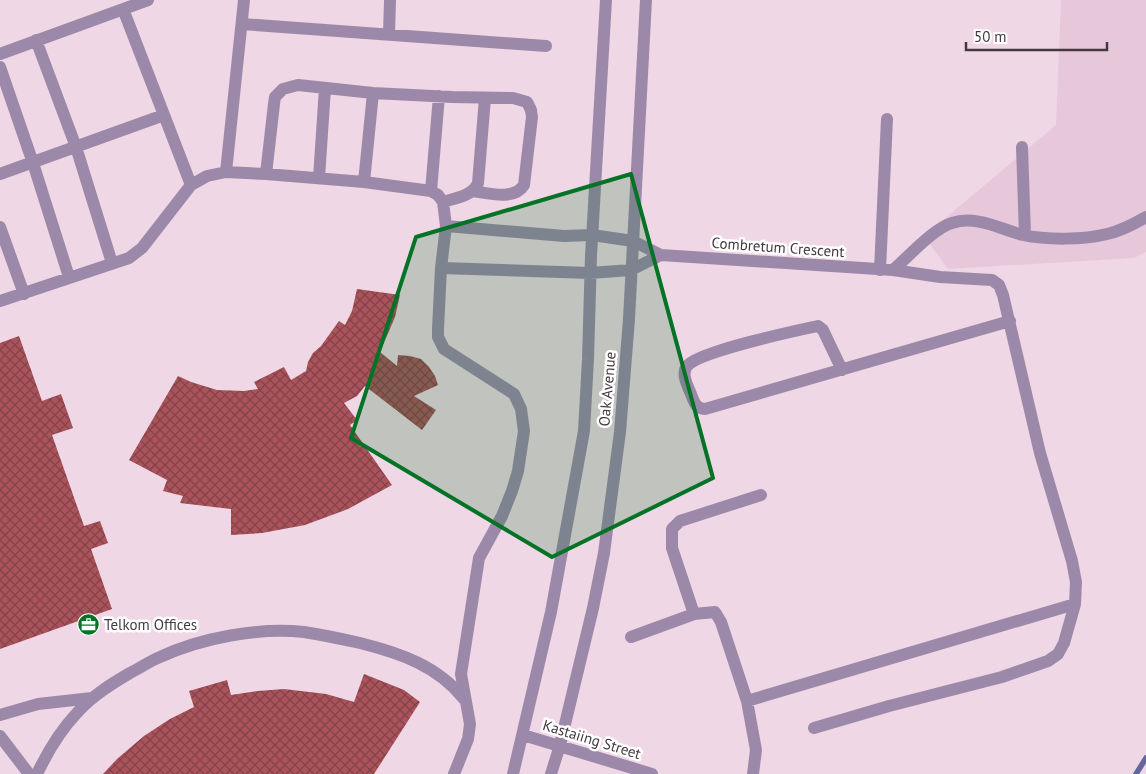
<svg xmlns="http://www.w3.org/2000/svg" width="1146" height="774" viewBox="0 0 1146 774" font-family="'PT Sans',sans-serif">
<defs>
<pattern id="building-cross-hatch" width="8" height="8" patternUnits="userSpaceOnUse" patternTransform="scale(1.25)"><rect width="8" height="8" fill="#aa535b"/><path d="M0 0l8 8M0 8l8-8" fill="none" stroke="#844249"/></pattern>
</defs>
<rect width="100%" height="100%" fill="#f0d7e5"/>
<path fill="#e7c8da" d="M1061,0H1146V252L1134,258L948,269L924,236L1056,125Z"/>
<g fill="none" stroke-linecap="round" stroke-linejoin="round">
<path stroke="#64679e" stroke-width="5.5" d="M1136,774L1146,758"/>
</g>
<path fill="url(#building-cross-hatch)" d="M357,289L400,295L395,317L380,352L397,366L398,355L410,356L421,359L429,367L435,376L438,385L414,396L436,410L422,430L365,386L357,396L344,403L357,420L350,425L392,485L348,509L305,525L262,533L231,535V509L180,503L183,496L163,491L167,480L129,460L178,376L191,382L217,390L244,391L258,389L254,382L284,367L291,380L306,371L308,362L313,353L321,346L339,321L345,325L352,311Z
M19,336L42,401L61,394L73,428L52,435L84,526L100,521L108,543L91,549L112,609L0,649V343Z
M364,674L404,690L420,702L374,774H103L117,759L144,736L170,719L194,707L189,691L227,680L231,695L258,691L284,689L326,694L354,702Z"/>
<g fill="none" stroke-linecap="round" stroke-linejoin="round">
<path stroke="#9c89aa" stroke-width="12" d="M123,9L164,115
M242,24L546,46
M389,34L390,0
M36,40L76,147L112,263
M0,54L148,0
M0,67L33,163L69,277
M1022,147L1025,235
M226,172L244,0
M0,174L164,115L191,185
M266,174L274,104L275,97L283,89L298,85L373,93L452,97L513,98L527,102L531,110L532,117L524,185C514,201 488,193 472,191
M319,178L325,88
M364,182L373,93
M431,191L439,96
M443,202C455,198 473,196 478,183L485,98
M446,226L564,236L592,235L633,241L661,255L893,270L940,277L992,280L999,285L1003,295L1040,453L1072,561L1076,582L1075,604L1064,643L1058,654L1048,661L1002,677L889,706L814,728
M0,227L24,294
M441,268L590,273L631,270L661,255
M880,270L887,119
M893,270C908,257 934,228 952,223C976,215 1000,229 1023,235C1046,240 1084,240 1107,234C1121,231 1134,224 1146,217
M0,301L129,258L142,248L191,185L207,176L226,172L266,174L364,182L431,191L438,195L443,202L446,226L441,268L438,329V337L444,349L514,394L521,409L524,431L518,471L512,491L502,516L479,558L461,674L470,724L468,739L454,774
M842,370L823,330L818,326C794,331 702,351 688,365C680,373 688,386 691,394C694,402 696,409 705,409L1010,321
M694,614L672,548V529L680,521L761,495
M631,637L694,614L715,612L721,622L747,701L1075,604
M747,701L756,750L753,774
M0,715L38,704L92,698
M523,735L652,774
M0,736L29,774
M37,774C47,753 60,731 76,714C90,697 111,684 130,673C140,668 150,661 160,657C201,638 259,627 304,632C323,635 342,639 360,643C400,653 438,666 464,699
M513,774L551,612L584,431L588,359L591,256L606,0
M551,774L560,745L593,608L604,553L620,432L629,319L646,0"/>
</g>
<path fill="#047326" fill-opacity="0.2" stroke="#047326" stroke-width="4" stroke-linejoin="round" d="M631,174L713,478L552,557L351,438L416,237Z"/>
<defs>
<symbol id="office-disc" viewBox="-11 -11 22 22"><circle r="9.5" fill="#047326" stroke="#fff"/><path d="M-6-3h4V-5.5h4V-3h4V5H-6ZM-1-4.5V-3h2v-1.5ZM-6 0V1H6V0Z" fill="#fff"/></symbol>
</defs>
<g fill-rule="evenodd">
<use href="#office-disc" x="76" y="612" width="25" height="25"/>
</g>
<g text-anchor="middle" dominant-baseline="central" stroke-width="5" stroke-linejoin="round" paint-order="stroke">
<g font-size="15" fill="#433a3f" stroke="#fff">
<text transform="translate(778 247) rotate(4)">Combretum Crescent</text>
<text transform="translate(607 389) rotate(-85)">Oak Avenue</text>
<text transform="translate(592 739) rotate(17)">Kastaiing Street</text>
</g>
<g font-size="15" fill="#433a3f" stroke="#fff" text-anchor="start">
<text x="104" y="624">Telkom Offices</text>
</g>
</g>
<path d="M966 42v8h141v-8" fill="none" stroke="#433a3f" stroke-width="2.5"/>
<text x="974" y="42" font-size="15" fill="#433a3f" stroke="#ffffff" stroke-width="4" paint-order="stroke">50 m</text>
</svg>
